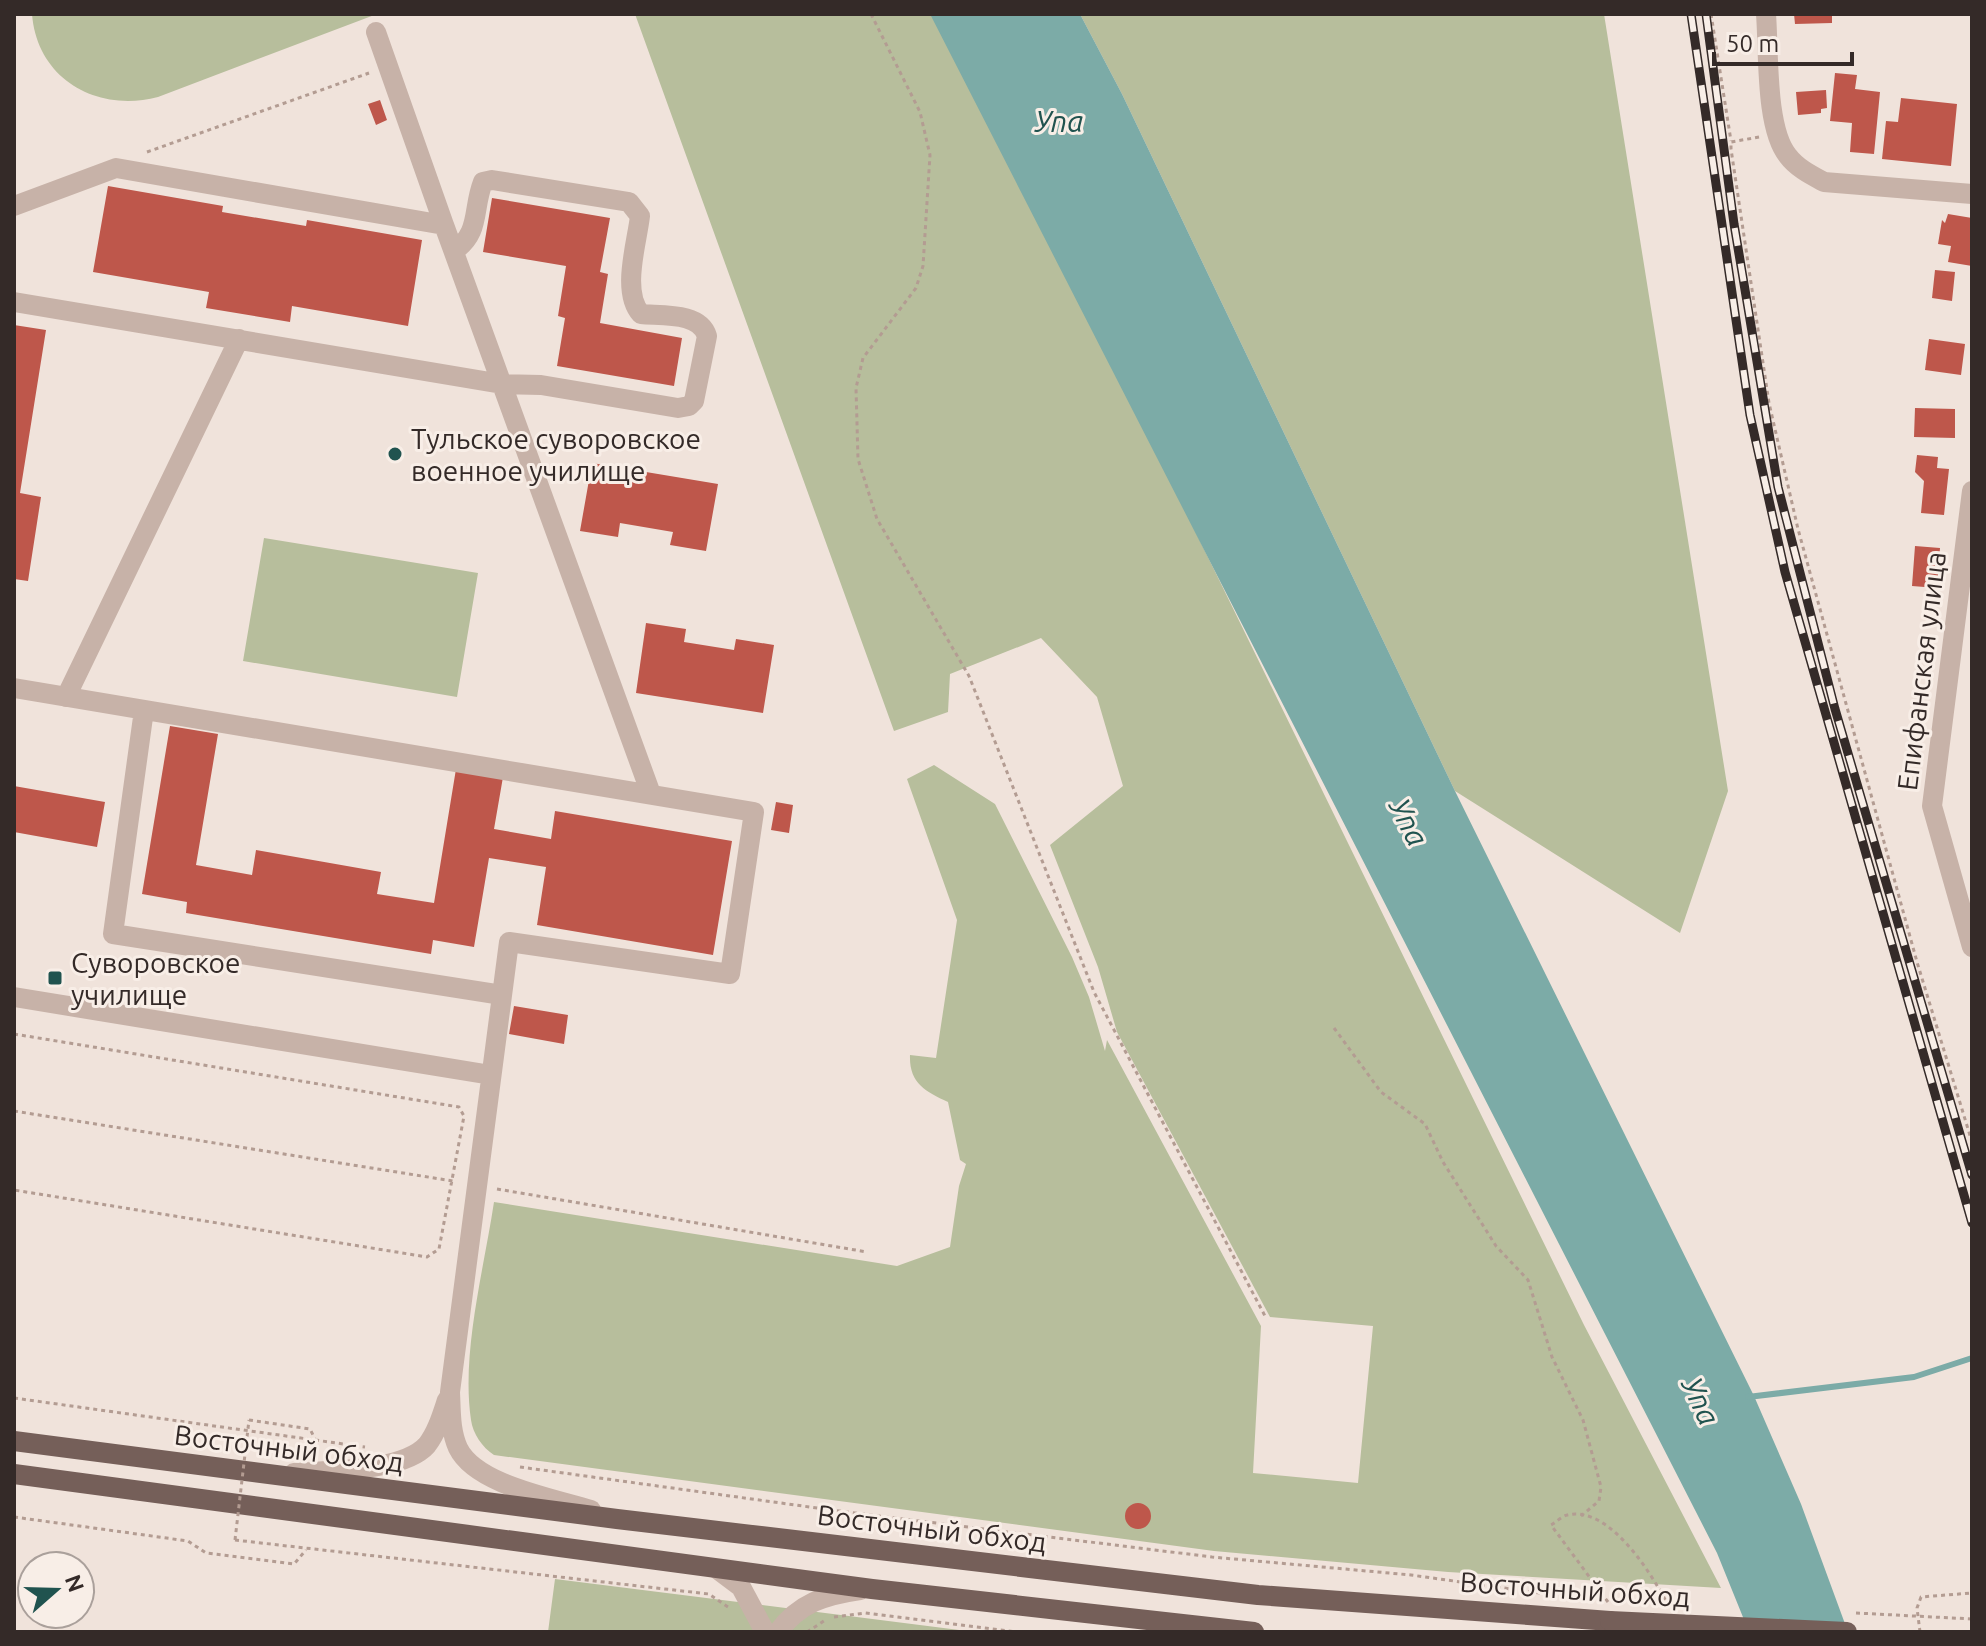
<svg xmlns="http://www.w3.org/2000/svg" width="1986" height="1646" viewBox="0 0 1986 1646" font-family="Ubuntu,sans-serif">
<rect width="100%" height="100%" fill="#f0e3db"/>
<path fill="#b7be9c" d="M32,14H377L158,97C97,113 37,79 32,14Z
M635,14H942L1584,1325L1721,1588L1448,1572L1214,1551L494,1455C482,1447 473,1434 471,1420C461,1353 484,1269 494,1202L897,1266L950,1247L959,1186L966,1164L960,1160L948,1102C925,1091 909,1083 910,1055L936,1058L957,920L907,779L934,765L995,804L1072,957L1089,997L1105,1051L1107,1040L1261,1326L1253,1473L1358,1483L1373,1326L1270,1317L1117,1032L1098,967L1050,845L1123,786L1097,697L1041,638L950,674L948,712L894,731Z
M1080,14H1604L1728,791L1680,933L1455,791L1122,94Z
M264,538L478,573L457,697L243,661Z
M555,1579L975,1632H548Z"/>
<path fill="#7caba7" d="M930,14H1080L1122,94L1455,791L1754,1396L1801,1504L1848,1632H1749L1717,1553Z"/>
<g fill="none" stroke-linecap="round" stroke-linejoin="round">
<path stroke="#7caba7" stroke-width="6" d="M1748,1397L1914,1377L1972,1358"/>
</g>
<path fill="#be574b" d="M1794,14H1832V23L1795,24Z
M1835,73L1857,75L1855,89L1880,92L1874,154L1850,152L1852,123L1830,121Z
M1826,90L1827,108L1821,109V113L1798,115L1796,92Z
M1901,98L1957,104L1951,166L1882,159L1886,121L1898,122Z
M380,100L387,120L376,125L368,104Z
M108,186L223,206L222,212L306,226L307,220L422,240L408,326L292,306L290,322L206,308L209,292L93,272Z
M492,198L610,218L600,272L608,274L600,323L682,338L674,386L557,366L565,318L558,316L566,266L483,252Z
M1948,214L1972,218V266L1948,262L1951,246L1938,244L1942,220L1945,223Z
M1935,270L1955,272L1952,301L1932,298Z
M14,325L46,330L20,493L41,497L28,581L14,579Z
M1929,339L1965,344L1961,375L1925,370Z
M1915,408L1955,409V438L1914,437Z
M1917,455L1938,457L1937,468L1949,469L1944,515L1921,513L1924,481L1915,472Z
M592,463L718,484L706,551L670,545L673,532L620,523L618,537L580,531Z
M1915,546L1940,548L1937,588L1912,586Z
M646,623L686,629L684,642L734,650L736,639L774,645L763,713L636,693Z
M170,726L218,734L196,865L252,875L256,850L381,872L377,894L434,903L456,769L503,777L494,829L551,839L555,811L732,841L713,955L537,925L546,867L489,858L474,947L433,940L431,954L186,913L187,902L142,894Z
M14,786L105,802L97,847L14,832Z
M776,802L793,805L789,833L771,830Z
M514,1006L568,1015L564,1044L509,1034Z
M1125 1516a13 13 0 1 1 26 0a13 13 0 1 1-26 0Z"/>
<g fill="none" stroke-linecap="round" stroke-linejoin="round">
<path stroke="#b39c92" stroke-width="3" stroke-dasharray="4 4" stroke-linecap="butt" d="M871,14L920,112L930,155L923,266L916,288L863,358L856,388L858,459L877,519L969,676L1094,992L1265,1316
M1711,14L1731,141
M1759,137L1731,142V149L1769,403L1798,529L1917,962L1972,1142
M147,152L369,73
M1334,1028L1381,1092L1425,1124L1443,1162L1496,1246L1528,1280L1552,1357L1583,1420L1601,1487L1599,1501L1581,1516
M14,1034L459,1107L464,1116L439,1249L427,1257L14,1190
M14,1111L453,1181
M497,1189L867,1252
M14,1398L365,1447
M249,1420L310,1429L315,1439
M520,1467L846,1512L1212,1557L1411,1575L1568,1597
M14,1517L188,1541L206,1553L294,1564L306,1550
M235,1540L709,1594L731,1609
M1608,1602L1551,1525C1555,1523 1562,1516 1567,1515C1609,1505 1651,1573 1667,1603
M834,1617L865,1613L1017,1632
M807,1632L827,1619
M1920,1632L1917,1608L1921,1597L1972,1593"/>
<path stroke="#c7b2a8" stroke-width="20" d="M1766,14C1769,51 1765,128 1788,156C1797,168 1811,175 1824,182L1972,194
M376,32L444,225
M14,206L116,168L444,225L651,794
M14,302L502,384L541,385L678,408L689,406L694,401L707,336C700,312 662,316 641,314C621,292 637,243 640,216L629,202L492,180L483,182C472,210 481,232 454,251
M1972,491L1932,806L1972,947
M14,688L754,812L730,974L509,942L450,1392C451,1411 450,1430 458,1448C476,1485 553,1498 591,1510
M66,697L239,339
M144,710L113,934L502,995
M14,997L491,1075
M294,1473C329,1470 403,1472 427,1445C437,1432 442,1415 447,1400
M717,1569L741,1587L765,1632
M778,1632C799,1603 825,1595 860,1590"/>
<path stroke="#755f59" stroke-width="20" d="M14,1441L617,1519L1258,1595L1610,1621
M14,1474L872,1589L1254,1632"/>
<defs>
<path id="rail" d="M1691,14L1750,415L1785,572L1972,1223
M1706,14L1734,224L1778,487L1835,709L1972,1175"/>
</defs>
<use href="#rail" stroke="#342a28" stroke-width="9"/>
<use href="#rail" stroke="#f8eee7" stroke-width="6" stroke-dasharray="18" stroke-linecap="butt"/>
<path stroke="#b39c92" stroke-width="3" stroke-dasharray="4 4" stroke-linecap="butt" d="M235,1540L249,1420
M1856,1613L1972,1619"/>
<path stroke="#755f59" stroke-width="20" d="M1610,1621L1847,1632"/>
</g>
<g fill="#20534f" stroke="#f8eee7" stroke-width="3">
<circle cx="395" cy="454" r="8"/>
<rect x="47" y="970" width="16" height="16" rx="4"/>
</g>
<g text-anchor="middle" dominant-baseline="central" stroke-width="6" stroke-linejoin="round" paint-order="stroke">
<g font-size="28" fill="#342a28" stroke="#f8eee7" text-anchor="start">
<text x="411" y="438">Тульское суворовское<tspan x="411" dy="32">военное училище</tspan></text>
<text x="71" y="962">Суворовское<tspan x="71" dy="32">училище</tspan></text>
</g>
<g font-size="28" fill="#342a28" stroke="#f8eee7">
<text transform="translate(1921 671) rotate(-83)">Епифанская улица</text>
<text transform="translate(289 1448) rotate(7)">Восточный обход</text>
<text transform="translate(932 1528) rotate(7)">Восточный обход</text>
<text transform="translate(1575 1589) rotate(4)">Восточный обход</text>
</g>
<g font-size="30" font-style="italic" fill="#20534f" stroke="#f8eee7">
<text x="1059" y="121">Упа</text>
<text transform="translate(1409 822) rotate(63)">Упа</text>
<text transform="translate(1701 1401) rotate(65)">Упа</text>
</g>
</g>
<rect width="1986" height="1646" fill="none" stroke="#342a28" stroke-width="32"/>
<g transform="translate(56 1590) rotate(70)"><circle r="38" fill="#f8eee7" stroke="#aaa09b" stroke-width="2"/>
<path d="M0-6L14 30L0 20L-14 30Z" fill="#20534f"/>
<text y="-12" font-size="22" font-weight="bold" text-anchor="middle" fill="#342a28">N</text>
</g>
<path d="M1714 52v12h138v-12" fill="none" stroke="#342a28" stroke-width="4"/>
<text x="1726" y="52" font-size="24" fill="#342a28" stroke="#f8eee7" stroke-width="6" paint-order="stroke">50 m</text>
</svg>
